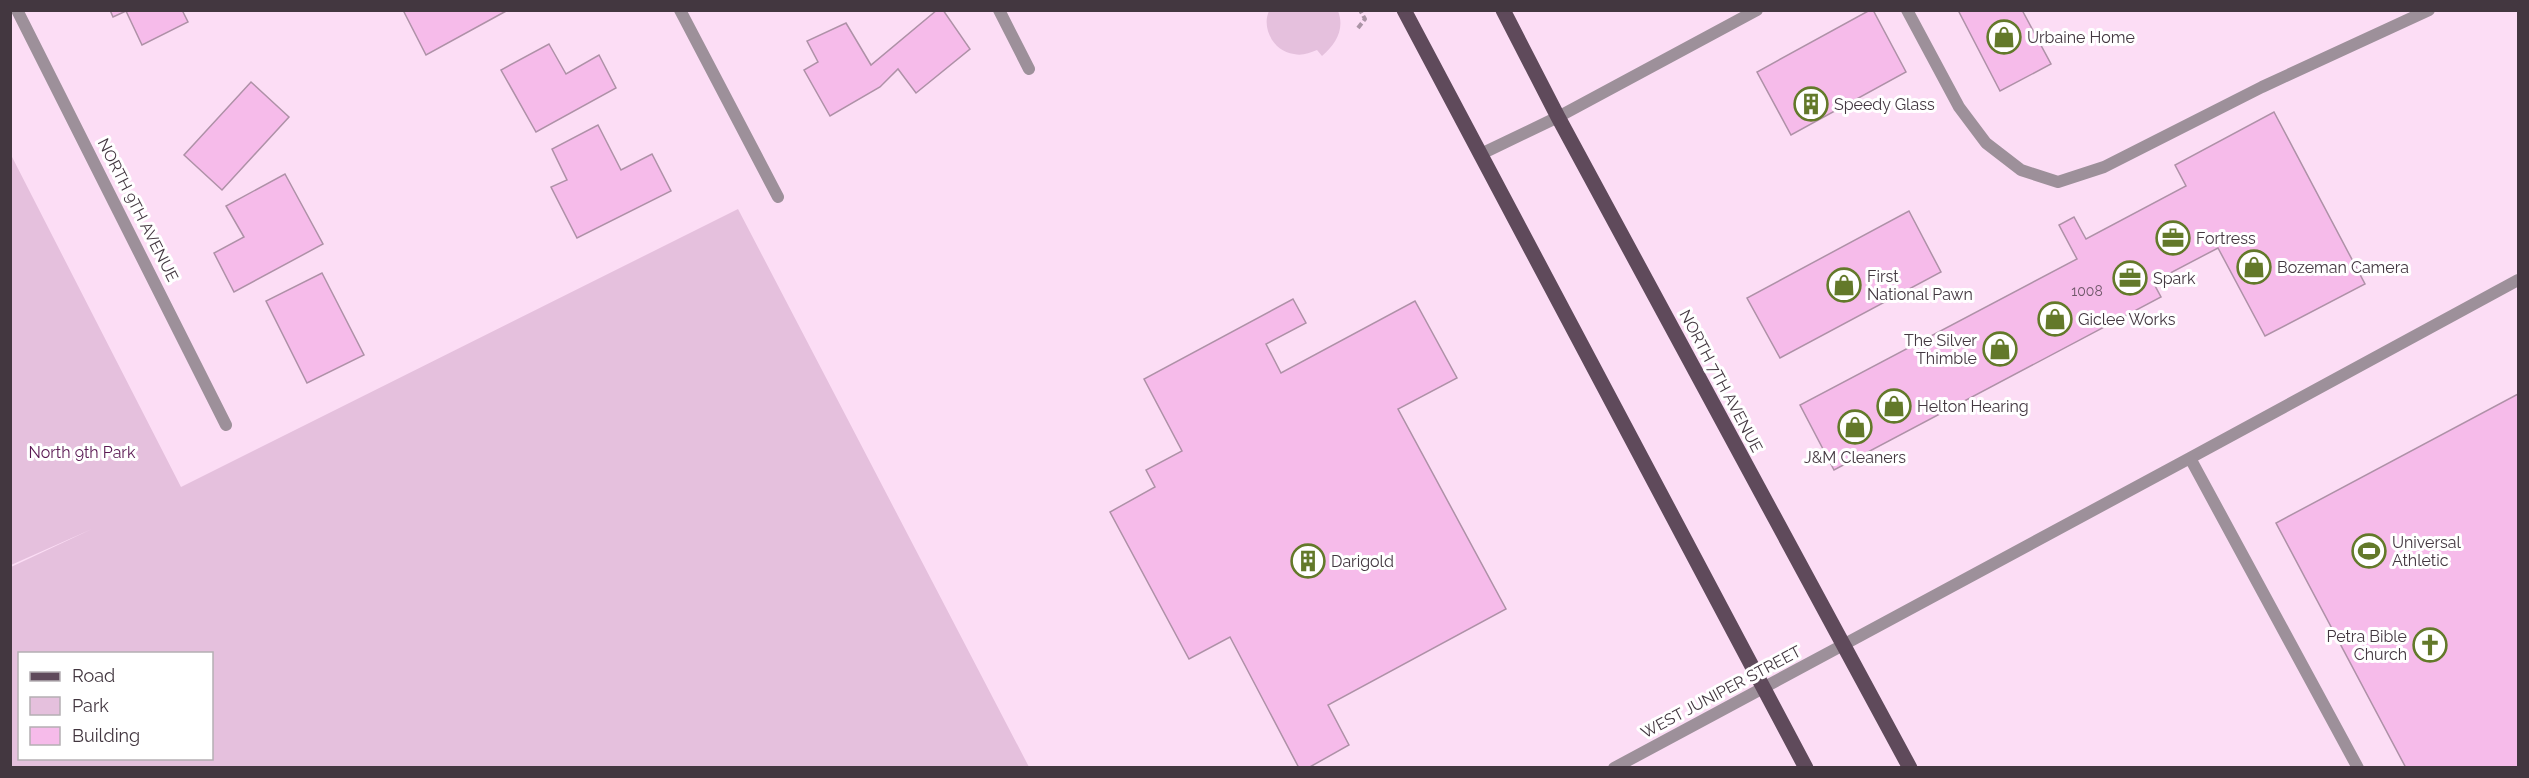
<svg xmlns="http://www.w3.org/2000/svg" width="2529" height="778" viewBox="0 0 2529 778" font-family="Raleway,sans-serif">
<rect width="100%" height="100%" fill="#fcddf5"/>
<path fill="#e5c0dd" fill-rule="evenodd" d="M1338,11C1345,29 1336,44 1322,56L1317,50C1309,53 1302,56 1294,54C1274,52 1261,28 1269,11Z
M10,153L181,487L738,209L1029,767H11V567L92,529L11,565ZM20,654H212V758H20Z"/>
<path fill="#f6bbea" stroke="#ae91a7" stroke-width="1.5" d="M110,10H182L188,22L142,45L126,11L113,17Z
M403,10H508L426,55Z
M937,10H943L970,49L916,93L898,69L880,87L830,116L804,70L818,62L807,41L846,23L871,65Z
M1870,10H1873L1906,72L1791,135L1757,72Z
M1958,10H2022L2051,64L2000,91Z
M549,44L566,74L599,55L616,88L536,132L501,70Z
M251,82L289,117L222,190L184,155Z
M2274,112L2365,284L2265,336L2218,248L2153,282L2161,297L1834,470L1800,405L2077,259L2059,225L2074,217L2086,239L2186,186L2175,165Z
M598,125L621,170L652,154L671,191L577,238L551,187L567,180L552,149Z
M285,174L323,244L234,292L214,253L244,237L226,206Z
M1909,211L1941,272L1780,358L1747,298Z
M322,273L364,355L307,383L266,301Z
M1293,299L1306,323L1266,344L1281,373L1415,301L1457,378L1398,409L1506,609L1328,705L1349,745L1308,768H1299L1230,637L1189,659L1110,512L1155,487L1146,470L1182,451L1144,379Z
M2518,394V768H2406L2276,523Z"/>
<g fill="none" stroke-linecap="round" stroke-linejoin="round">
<path stroke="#ab94a6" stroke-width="4" stroke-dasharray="6 3" stroke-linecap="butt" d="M1358,28L1365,19L1360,10"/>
<path stroke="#9d909a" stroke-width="12" d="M999,10L1029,69
M1907,10L1959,107L1986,143L2021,170L2058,182L2104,167L2262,87L2429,10
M2190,458L2518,280
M1843,645L2190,458L2358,768"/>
<path stroke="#9d909a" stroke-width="12" d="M17,10L226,425
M680,10L778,197
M1481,154L1558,117L1757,10
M1614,768L1843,645"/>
<path stroke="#5f4a5b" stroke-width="15" d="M1404,10L1806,768
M1503,10L1558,117L1910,768"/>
</g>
<defs>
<symbol id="shop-ring" viewBox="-11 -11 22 22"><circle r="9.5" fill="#fff" stroke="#63792a" stroke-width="1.5"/><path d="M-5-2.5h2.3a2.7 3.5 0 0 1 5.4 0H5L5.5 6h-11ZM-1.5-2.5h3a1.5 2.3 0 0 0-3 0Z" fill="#63792a"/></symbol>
<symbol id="building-ring" viewBox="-11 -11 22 22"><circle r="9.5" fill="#fff" stroke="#63792a" stroke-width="1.5"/><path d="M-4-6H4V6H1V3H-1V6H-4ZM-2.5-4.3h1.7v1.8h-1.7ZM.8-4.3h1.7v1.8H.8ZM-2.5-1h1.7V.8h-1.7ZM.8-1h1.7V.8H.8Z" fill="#63792a"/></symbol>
<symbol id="office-ring" viewBox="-11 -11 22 22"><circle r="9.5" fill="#fff" stroke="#63792a" stroke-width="1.5"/><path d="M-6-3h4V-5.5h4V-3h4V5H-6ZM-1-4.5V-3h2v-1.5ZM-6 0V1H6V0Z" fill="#63792a"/></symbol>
<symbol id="stadium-ring" viewBox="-11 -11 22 22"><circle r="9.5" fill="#fff" stroke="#63792a" stroke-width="1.5"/><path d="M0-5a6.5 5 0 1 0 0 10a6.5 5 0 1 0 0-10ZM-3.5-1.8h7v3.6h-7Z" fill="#63792a"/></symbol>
<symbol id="church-ring" viewBox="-11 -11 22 22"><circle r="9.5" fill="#fff" stroke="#63792a" stroke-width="1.5"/><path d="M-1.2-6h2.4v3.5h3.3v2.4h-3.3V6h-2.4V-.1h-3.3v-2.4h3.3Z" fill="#63792a"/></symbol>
</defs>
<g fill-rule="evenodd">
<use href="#shop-ring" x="1985" y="18" width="38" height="38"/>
<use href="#building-ring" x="1792" y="85" width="38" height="38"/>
<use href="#office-ring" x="2154" y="219" width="38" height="38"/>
<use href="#shop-ring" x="2235" y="248" width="38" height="38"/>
<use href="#office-ring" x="2111" y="259" width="38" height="38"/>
<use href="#shop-ring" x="1825" y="266" width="38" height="38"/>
<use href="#shop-ring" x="2036" y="300" width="38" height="38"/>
<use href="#shop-ring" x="1981" y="330" width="38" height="38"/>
<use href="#shop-ring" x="1875" y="387" width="38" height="38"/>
<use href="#shop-ring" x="1836" y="408" width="38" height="38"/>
<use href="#stadium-ring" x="2350" y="532" width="38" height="38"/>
<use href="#building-ring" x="1289" y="542" width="38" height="38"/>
<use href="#church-ring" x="2411" y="626" width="38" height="38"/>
</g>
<g text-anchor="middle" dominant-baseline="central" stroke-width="6" stroke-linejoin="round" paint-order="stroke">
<g font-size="14" fill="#70586a">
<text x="2087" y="291">1008</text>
</g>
<g font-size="16" fill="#433740" stroke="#fff" text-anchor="start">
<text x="2027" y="37">Urbaine Home</text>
<text x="1834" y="104">Speedy Glass</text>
<text x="2196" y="238">Fortress</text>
<text x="2277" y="267">Bozeman Camera</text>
<text x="1867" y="276">First<tspan x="1867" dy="18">National Pawn</tspan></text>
<text x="2153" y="278">Spark</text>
<text x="2078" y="319">Giclee Works</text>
<text x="1977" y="340" text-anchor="end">The Silver<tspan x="1977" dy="18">Thimble</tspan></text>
<text x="1917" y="406">Helton Hearing</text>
<text x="1855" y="457" text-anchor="middle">J&amp;M Cleaners</text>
<text x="2392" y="542">Universal<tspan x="2392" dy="18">Athletic</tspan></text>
<text x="1331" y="561">Darigold</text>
<text x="2407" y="636" text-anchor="end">Petra Bible<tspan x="2407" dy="18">Church</tspan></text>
</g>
<g font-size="16" fill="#433740" stroke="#fff">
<text transform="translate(138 210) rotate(63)">NORTH 9TH AVENUE</text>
<text transform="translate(1721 381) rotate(62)">NORTH 7TH AVENUE</text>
<text transform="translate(1721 692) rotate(-28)">WEST JUNIPER STREET</text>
</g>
<g font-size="16" fill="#5a1852" stroke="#fff">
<text x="82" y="452">North 9th Park</text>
</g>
</g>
<rect width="2529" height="778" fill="none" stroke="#433740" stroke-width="24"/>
<rect x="18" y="652" width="195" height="108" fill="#ffffff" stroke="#b4afb3" stroke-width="1.5"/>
<rect x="30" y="672" width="30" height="9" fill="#5f4a5b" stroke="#b4afb3" stroke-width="1.5"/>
<text x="72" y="682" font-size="18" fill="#433740">Road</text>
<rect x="30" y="697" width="30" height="18" fill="#e5c0dd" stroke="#b4afb3" stroke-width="1.5"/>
<text x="72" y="712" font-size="18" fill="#433740">Park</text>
<rect x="30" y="727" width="30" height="18" fill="#f6bbea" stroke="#b4afb3" stroke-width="1.5"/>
<text x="72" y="742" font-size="18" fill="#433740">Building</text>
</svg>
